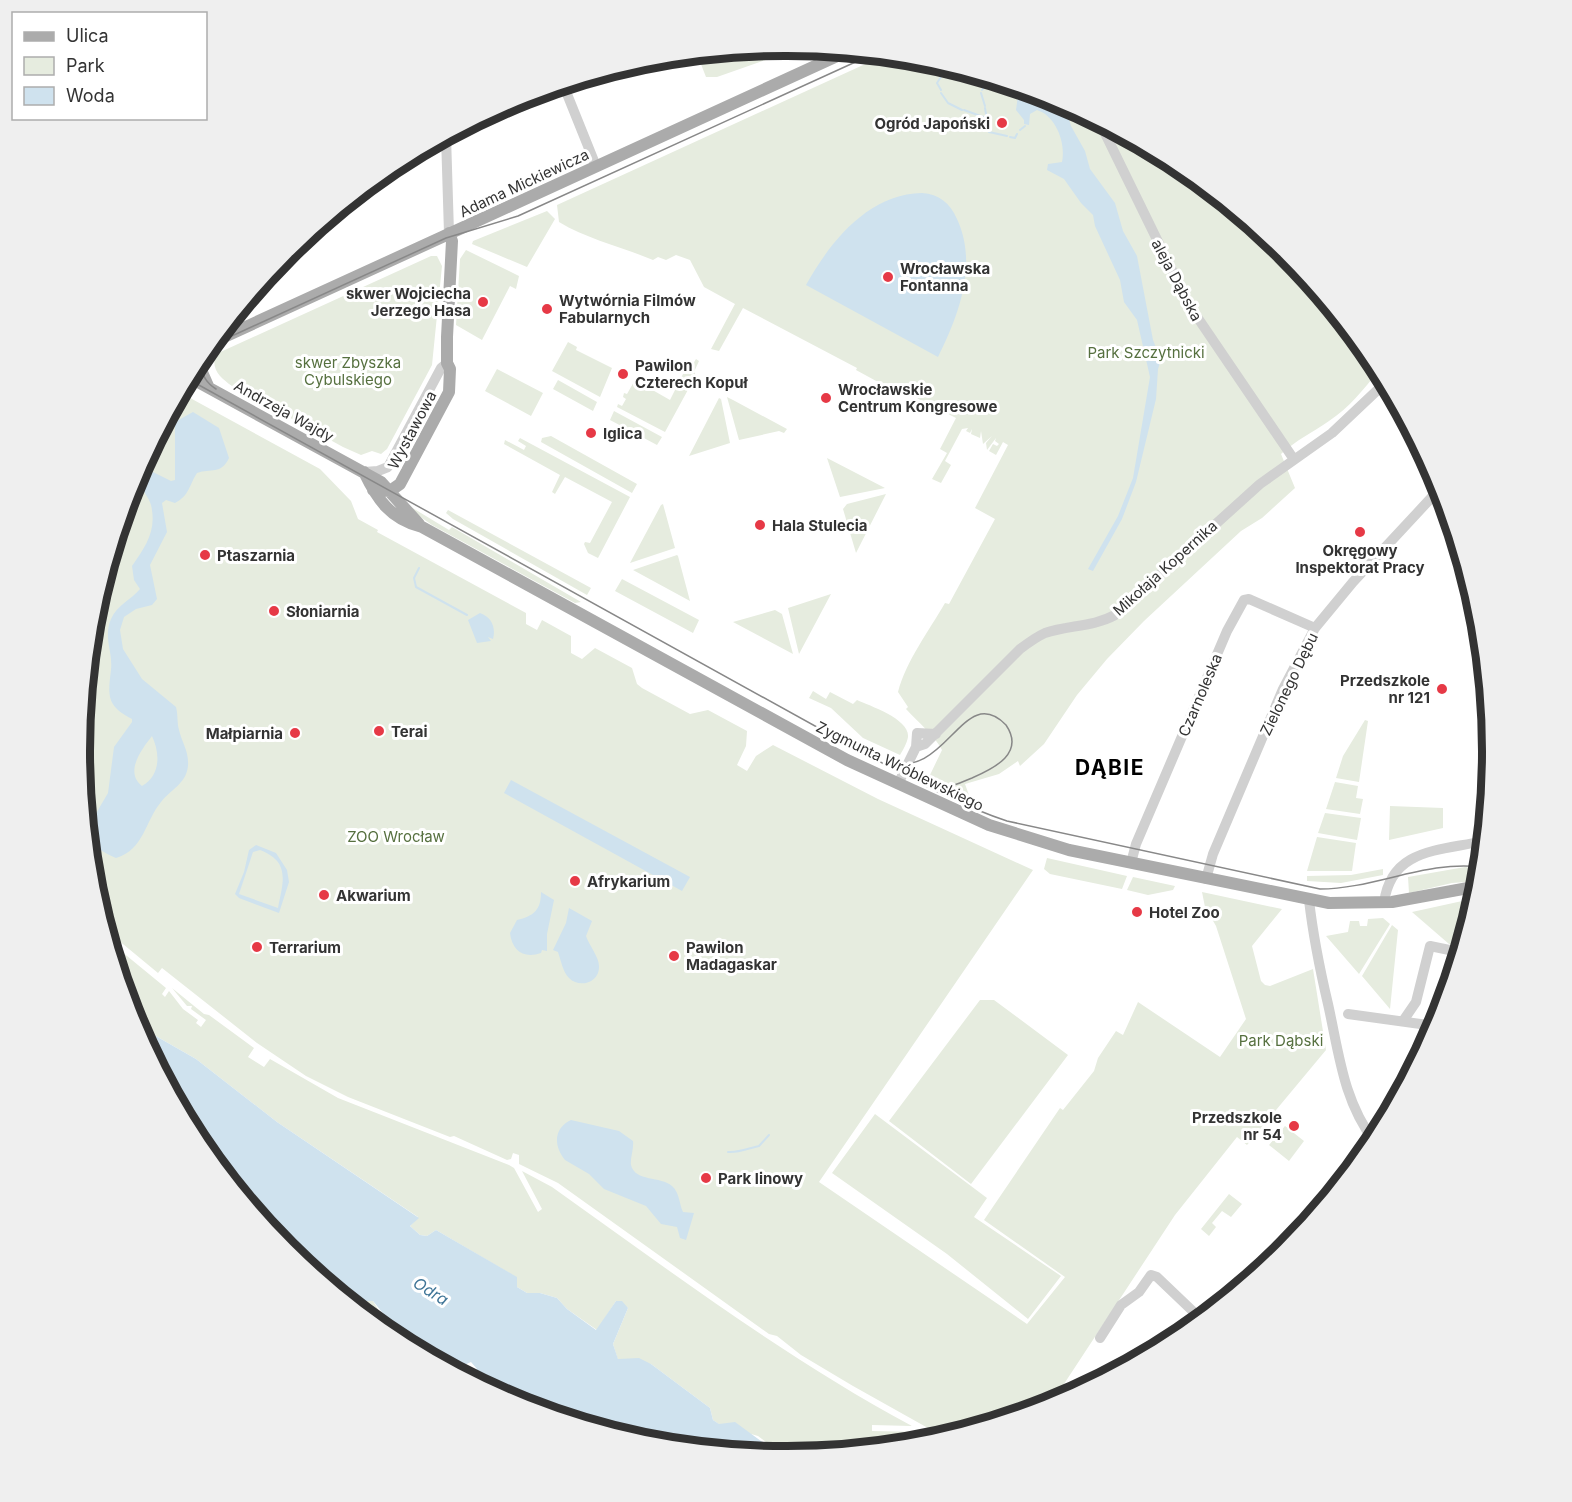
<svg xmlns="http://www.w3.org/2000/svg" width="1572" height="1502" viewBox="0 0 1572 1502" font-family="Inter,sans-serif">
<rect width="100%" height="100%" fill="#fff"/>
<path fill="#e6ecdf" d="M786,45L797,46L783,54L717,77H706L697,54Z
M885,55L924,59L1056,99L1179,164L1285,252L1373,359L1379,370C1364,389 1349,408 1329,421C1312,433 1296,440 1281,454L1295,488L1262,518L1241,531L1144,621L1107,659L1077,695L1044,744L1020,766L1018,761L999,774L965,784L970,798L929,777L942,750C935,736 918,722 906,709L908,707L898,692C906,661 929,631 945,603L949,604L995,519L975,508L1008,445L1003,442L996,455L989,451L993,444L997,446L999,444L995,441L996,438L987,450L986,443L992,436L983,444L981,431L980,438L971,434L972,429L970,433L966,431L968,428L962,429L945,461L951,465L941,483L932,479L947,453L940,449L956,418L891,385L889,388L856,370L857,368L743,308L719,351L711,349L735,304L704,287L690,260L676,255L666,260L658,257L653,260C622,247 587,239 559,222L557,205Z
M547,211L555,219L527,267L472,244L473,241Z
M466,250L519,276L516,289L510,286L482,340L456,325L460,259Z
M431,256H437L442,266L432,365L387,449L381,454L372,451L361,455L343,447L232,386C221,378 210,369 216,354Z
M568,342L577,347L576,350L612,368L600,397L552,371Z
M696,359L699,361L694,372L696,375L665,432L617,407L618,404L622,406L626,399L623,397L624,393L627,394L635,380L670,400L689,362L693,364Z
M497,369L543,393L531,416L485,391Z
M558,380L597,402L593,411L553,389Z
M181,393L320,469L351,501L358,519L378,530L377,532L526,613V624L537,630L542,620L571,636V653L582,659L595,648L632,668L637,684L642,688L690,714L708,710L747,731L746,746L737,765L747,771L756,756L773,745L878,799L1033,870L819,1182L1027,1324L1065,1277L984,1220L1060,1108L1063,1110L1094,1071L1098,1058L1116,1031L1123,1035L1138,1002L1220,1057L1246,1019L1216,926L1205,907L1202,892L1282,909L1252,946L1261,981L1265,985L1270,986L1313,969L1326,1050L1247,1145L1237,1137L1175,1215L1062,1387L1076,1392L1056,1403L944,1437L853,1386L801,1355L777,1336L769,1334L558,1183L519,1164V1155L513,1153L511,1159L507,1160L454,1136L450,1137L348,1097L306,1076L257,1043L162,968L158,973L106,930L94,888L80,751L94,613L134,481Z
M727,397L733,400L787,429L784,433L779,431L739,440Z
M721,399L730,443L689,456L719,398Z
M614,411L662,437L657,445L610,420Z
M551,436L637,484L632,493L541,442L542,438Z
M520,438L630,497L598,558L588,553L584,544L585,542L590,543L612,502L565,477L555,494L552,492L560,475L504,444L505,440L524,450L526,446L518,441Z
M827,458L885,488L840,497Z
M886,494L856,553L843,509L847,504Z
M663,504L675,548L630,563L661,505Z
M411,507L449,530L452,527L581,602L575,603L432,525L409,509Z
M448,510L591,588L587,595L453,519L446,513Z
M677,555L678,556L690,601L633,570Z
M622,579L699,620L693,633L615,591Z
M831,594L799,654L788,608Z
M775,610L782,614L793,654L733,622Z
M813,691L826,699L830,692L853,704L857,700C870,706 910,719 908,737C907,743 903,750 900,755L863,738L831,708L809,698Z
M1365,720L1368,721L1359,782L1336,778L1343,756Z
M1335,782L1358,786L1356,798L1363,799L1360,814L1326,809Z
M1390,806L1443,808V828L1389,840Z
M1325,813L1361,818L1357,840L1318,833Z
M1317,837L1356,843L1352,871H1307Z
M1047,858L1127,876L1122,889L1050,874L1044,869Z
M1465,867L1480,869L1479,881L1452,883L1409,893L1408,877Z
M1383,869V875L1341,883L1307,881V876L1351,875Z
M1133,877L1175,886L1173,890L1148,895L1127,890Z
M1476,898L1461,947L1449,944L1412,912Z
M1383,918L1390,924L1359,974L1326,936L1348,932L1350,921H1359L1360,926H1367L1368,919Z
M1392,925L1398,930L1390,1009L1362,976Z
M110,942L166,988L162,994L165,997L169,991L183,1009L198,1020L196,1023L201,1027L206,1020L191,1009L192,1006H187L172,988L204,1014L209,1015L254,1048L248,1057L264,1067L270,1059L338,1098L509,1165L514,1168L538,1212L542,1209L522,1171L552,1187C669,1270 785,1358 912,1426L872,1425V1431L922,1432L937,1439L923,1443L786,1457L758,1436L720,1425L713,1420L710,1408L651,1364L618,1360L613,1344L628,1308L616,1301L597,1330L567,1309L557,1298L540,1293H527L517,1287L516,1277L436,1230L427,1236L420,1235L410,1226L418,1217L277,1122L196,1059L154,1035L130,1009Z
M980,1000H994L1068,1055L971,1184L889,1121Z
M875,1114L987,1198L974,1217L1061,1276L1028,1319L947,1254L832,1173Z
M1285,1126L1304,1141L1289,1161L1269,1145Z
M1229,1194L1242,1204L1231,1217L1222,1211L1212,1223L1216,1227L1209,1236L1201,1229Z
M349,1301H373L381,1314L424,1354L393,1338Z"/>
<path fill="#cfe2ee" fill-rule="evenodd" d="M1019,88L1064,103L1071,126L1085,151L1090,169L1115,203L1123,231L1137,256L1153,340L1161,360L1158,369L1156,399L1136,482L1122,519L1093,571L1088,569L1118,516L1133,478L1150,377L1137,320L1124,302L1120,280L1095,226L1093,215L1081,203L1064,179L1047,170L1048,164L1062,162C1066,143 1056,116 1037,110L1030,114L1029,125L1024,124V120L1016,110Z
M922,193C939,194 950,203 957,219C978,264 959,315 938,357L806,285C830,242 868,194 922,193Z
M193,412L219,428L229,458C221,475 211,468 197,473C189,485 190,495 175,503L166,500L162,503L167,532L150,565L157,599L152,605L136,609L124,617L120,630L123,649L142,679L176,707C178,714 177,723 179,730C182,743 189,751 188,766C186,784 171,789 161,802C145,821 144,850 116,858C101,851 90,846 88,827L108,793L114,747L132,722V719C106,706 108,695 111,670C113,651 103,638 111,619C117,605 132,599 140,589L134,580L132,566C146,546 157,530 151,505C149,497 142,492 142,484L153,472L171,481L175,480V422ZM152,736C160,753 161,775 142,786C124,772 142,749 152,736Z
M480,613C492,617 496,628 493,639L488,637L491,641L477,643L468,620Z
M511,780L690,877L682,891L504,793Z
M256,845L276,853L287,870L289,882L279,913L239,898L235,894L244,872L249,850ZM260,850C291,862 283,882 278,908L239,894L253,852Z
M541,892L554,900L547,934V951L542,950L541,953C524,959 512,951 510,933L517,920C534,916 541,910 541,892Z
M569,908L592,921L586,936C589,945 599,957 599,966C600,982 580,989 569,978C563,972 561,961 558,952L553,950L566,923Z
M130,1009L154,1035L196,1059L277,1122L419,1218L410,1226L420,1235L427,1236L436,1230L517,1277V1287L527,1293H540L557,1298L567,1309L596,1330L616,1301H622L628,1308L613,1344L618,1359L639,1358L651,1364L710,1408L713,1420L719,1424L735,1422L783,1457L648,1443L516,1403L476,1380L477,1369L471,1362L453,1370C421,1352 395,1330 373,1301H349L287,1250L280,1236H275L199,1143L134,1021Z
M571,1120L619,1131L633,1141C634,1149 630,1158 631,1165C635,1182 661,1176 672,1186C680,1193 679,1204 683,1212L694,1213L686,1240L680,1238L677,1227L661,1224L646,1206L604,1189L589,1174L565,1160C553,1145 554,1128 571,1120Z"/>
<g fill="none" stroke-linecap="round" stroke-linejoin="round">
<path stroke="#cfe2ee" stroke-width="2" d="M945,70L947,66
M941,90L937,83L944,72
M982,90L986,85
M941,93L948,103L962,110
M981,93L985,106
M985,108L989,132L1007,136
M964,110L986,118
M1020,130L1025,126
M1010,137L1015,138L1017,134
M419,568L414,578L416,587L467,615
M728,1152C739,1153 749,1148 759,1146L769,1135"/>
<path stroke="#d0d0d0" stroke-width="10" d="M563,84L596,166
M1099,121L1189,305L1293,458
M446,136L449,233
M364,472L378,471L388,467L441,368L447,363
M916,747L925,744L1020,649C1028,643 1036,637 1045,633C1068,625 1093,627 1115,615L1260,484L1332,433L1386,382
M898,784L916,747L917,733L936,734
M1131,863L1136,844L1227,631L1244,600L1249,599L1315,628
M1206,879L1213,854L1283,689L1315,628L1353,582L1432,497L1442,494
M1309,900C1313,935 1320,970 1328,1004C1339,1053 1343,1100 1374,1141
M1384,903C1391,848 1440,851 1483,841
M1348,1014L1435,1026
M1403,1021L1416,1002L1430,946L1459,952
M1100,1338L1121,1305L1139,1292L1151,1275L1157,1277L1201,1319"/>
<path stroke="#ababab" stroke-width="12" d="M213,342L848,51
M203,354L201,370L208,386
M189,377L381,482L419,524
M364,472C377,499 390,519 422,527L847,760L989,825L1069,850L1329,903L1392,902L1479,886
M373,490L390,491L400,484L449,392L450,369L447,363V337L452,241L449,233"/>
<path stroke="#888" stroke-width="1.5" d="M210,346L446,238L518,216L873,54
M188,379L871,757C916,781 959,805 1007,821L1320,889C1374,889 1427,860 1481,867
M216,389C197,377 196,353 218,342
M888,761C946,782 963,681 1006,725C1025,753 995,768 972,778C959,783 947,790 932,788"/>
</g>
<g fill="#e63946" stroke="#fff" stroke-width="2">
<circle cx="1002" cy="123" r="6"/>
<circle cx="888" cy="277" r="6"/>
<circle cx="483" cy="302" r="6"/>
<circle cx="547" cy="309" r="6"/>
<circle cx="623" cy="374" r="6"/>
<circle cx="826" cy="398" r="6"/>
<circle cx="591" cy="433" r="6"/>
<circle cx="760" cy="525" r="6"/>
<circle cx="1360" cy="532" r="6"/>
<circle cx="205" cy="555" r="6"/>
<circle cx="274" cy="611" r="6"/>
<circle cx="1442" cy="689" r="6"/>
<circle cx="379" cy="731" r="6"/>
<circle cx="295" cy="733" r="6"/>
<circle cx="575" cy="881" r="6"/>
<circle cx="324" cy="895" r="6"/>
<circle cx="1137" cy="912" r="6"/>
<circle cx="257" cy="947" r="6"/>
<circle cx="674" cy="956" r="6"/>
<circle cx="1294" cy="1126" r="6"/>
<circle cx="706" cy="1178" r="6"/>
</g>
<g text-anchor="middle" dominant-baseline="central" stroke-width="6" stroke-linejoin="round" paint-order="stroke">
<g font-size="15" font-weight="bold" fill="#333" stroke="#fff" text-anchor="start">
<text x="990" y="123" text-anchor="end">Ogród Japoński</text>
<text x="900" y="268">Wrocławska<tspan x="900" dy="17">Fontanna</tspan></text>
<text x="471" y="293" text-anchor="end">skwer Wojciecha<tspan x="471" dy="17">Jerzego Hasa</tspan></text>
<text x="559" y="300">Wytwórnia Filmów<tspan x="559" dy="17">Fabularnych</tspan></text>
<text x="635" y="365">Pawilon<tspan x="635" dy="17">Czterech Kopuł</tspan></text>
<text x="838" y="389">Wrocławskie<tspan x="838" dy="17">Centrum Kongresowe</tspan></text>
<text x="603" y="433">Iglica</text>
<text x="772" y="525">Hala Stulecia</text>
<text x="1360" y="550" text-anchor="middle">Okręgowy<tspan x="1360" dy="17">Inspektorat Pracy</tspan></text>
<text x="217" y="555">Ptaszarnia</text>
<text x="286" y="611">Słoniarnia</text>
<text x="1430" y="680" text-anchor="end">Przedszkole<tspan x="1430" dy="17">nr 121</tspan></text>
<text x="391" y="731">Terai</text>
<text x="283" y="733" text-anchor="end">Małpiarnia</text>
<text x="587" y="881">Afrykarium</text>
<text x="336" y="895">Akwarium</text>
<text x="1149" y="912">Hotel Zoo</text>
<text x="269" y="947">Terrarium</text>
<text x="686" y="947">Pawilon<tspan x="686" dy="17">Madagaskar</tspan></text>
<text x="1282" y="1117" text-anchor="end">Przedszkole<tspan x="1282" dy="17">nr 54</tspan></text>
<text x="718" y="1178">Park linowy</text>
</g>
<g font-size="15" fill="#333" stroke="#fff">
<text transform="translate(524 183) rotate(-25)">Adama Mickiewicza</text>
<text transform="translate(1177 280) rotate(62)">aleja Dąbska</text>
<text transform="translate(284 411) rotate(29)">Andrzeja Wajdy</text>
<text transform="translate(412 430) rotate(-62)">Wystawowa</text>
<text transform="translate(1165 568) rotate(-42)">Mikołaja Kopernika</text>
<text transform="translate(1289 684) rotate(-64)">Zielonego Dębu</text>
<text transform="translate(1200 695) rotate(-67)">Czarnoleska</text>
<text transform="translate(900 766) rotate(26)">Zygmunta Wróblewskiego</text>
</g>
<g font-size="15" fill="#56703f" stroke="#fff">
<text x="1146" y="352">Park Szczytnicki</text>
<text x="348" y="362">skwer Zbyszka<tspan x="348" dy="17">Cybulskiego</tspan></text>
<text x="396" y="836">ZOO Wrocław</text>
<text x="1281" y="1040">Park Dąbski</text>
</g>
<g font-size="16" font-style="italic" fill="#3f7597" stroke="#fff">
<text transform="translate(431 1291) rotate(32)">Odra</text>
</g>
<g font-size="21" font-weight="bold" letter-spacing="1.5" fill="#000" stroke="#fff">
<text x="1110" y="767">DĄBIE</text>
</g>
</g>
<path d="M0 0H1572V1502H0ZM785 56H787A695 695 0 0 1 1482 751V751A695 695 0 0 1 787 1446H785A695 695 0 0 1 90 751V751A695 695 0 0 1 785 56Z" fill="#efefef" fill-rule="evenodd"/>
<path fill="none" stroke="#333" stroke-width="8" d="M785 56H787A695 695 0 0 1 1482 751V751A695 695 0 0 1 787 1446H785A695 695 0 0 1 90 751V751A695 695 0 0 1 785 56Z"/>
<rect x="12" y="12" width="195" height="108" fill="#ffffff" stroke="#adadad" stroke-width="1.5"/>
<rect x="24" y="32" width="30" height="9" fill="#ababab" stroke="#adadad" stroke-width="1.5"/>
<text x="66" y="42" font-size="18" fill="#333333">Ulica</text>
<rect x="24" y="57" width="30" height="18" fill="#e6ecdf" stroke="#adadad" stroke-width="1.5"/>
<text x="66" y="72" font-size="18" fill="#333333">Park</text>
<rect x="24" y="87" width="30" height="18" fill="#cfe2ee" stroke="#adadad" stroke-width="1.5"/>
<text x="66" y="102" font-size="18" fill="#333333">Woda</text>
</svg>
